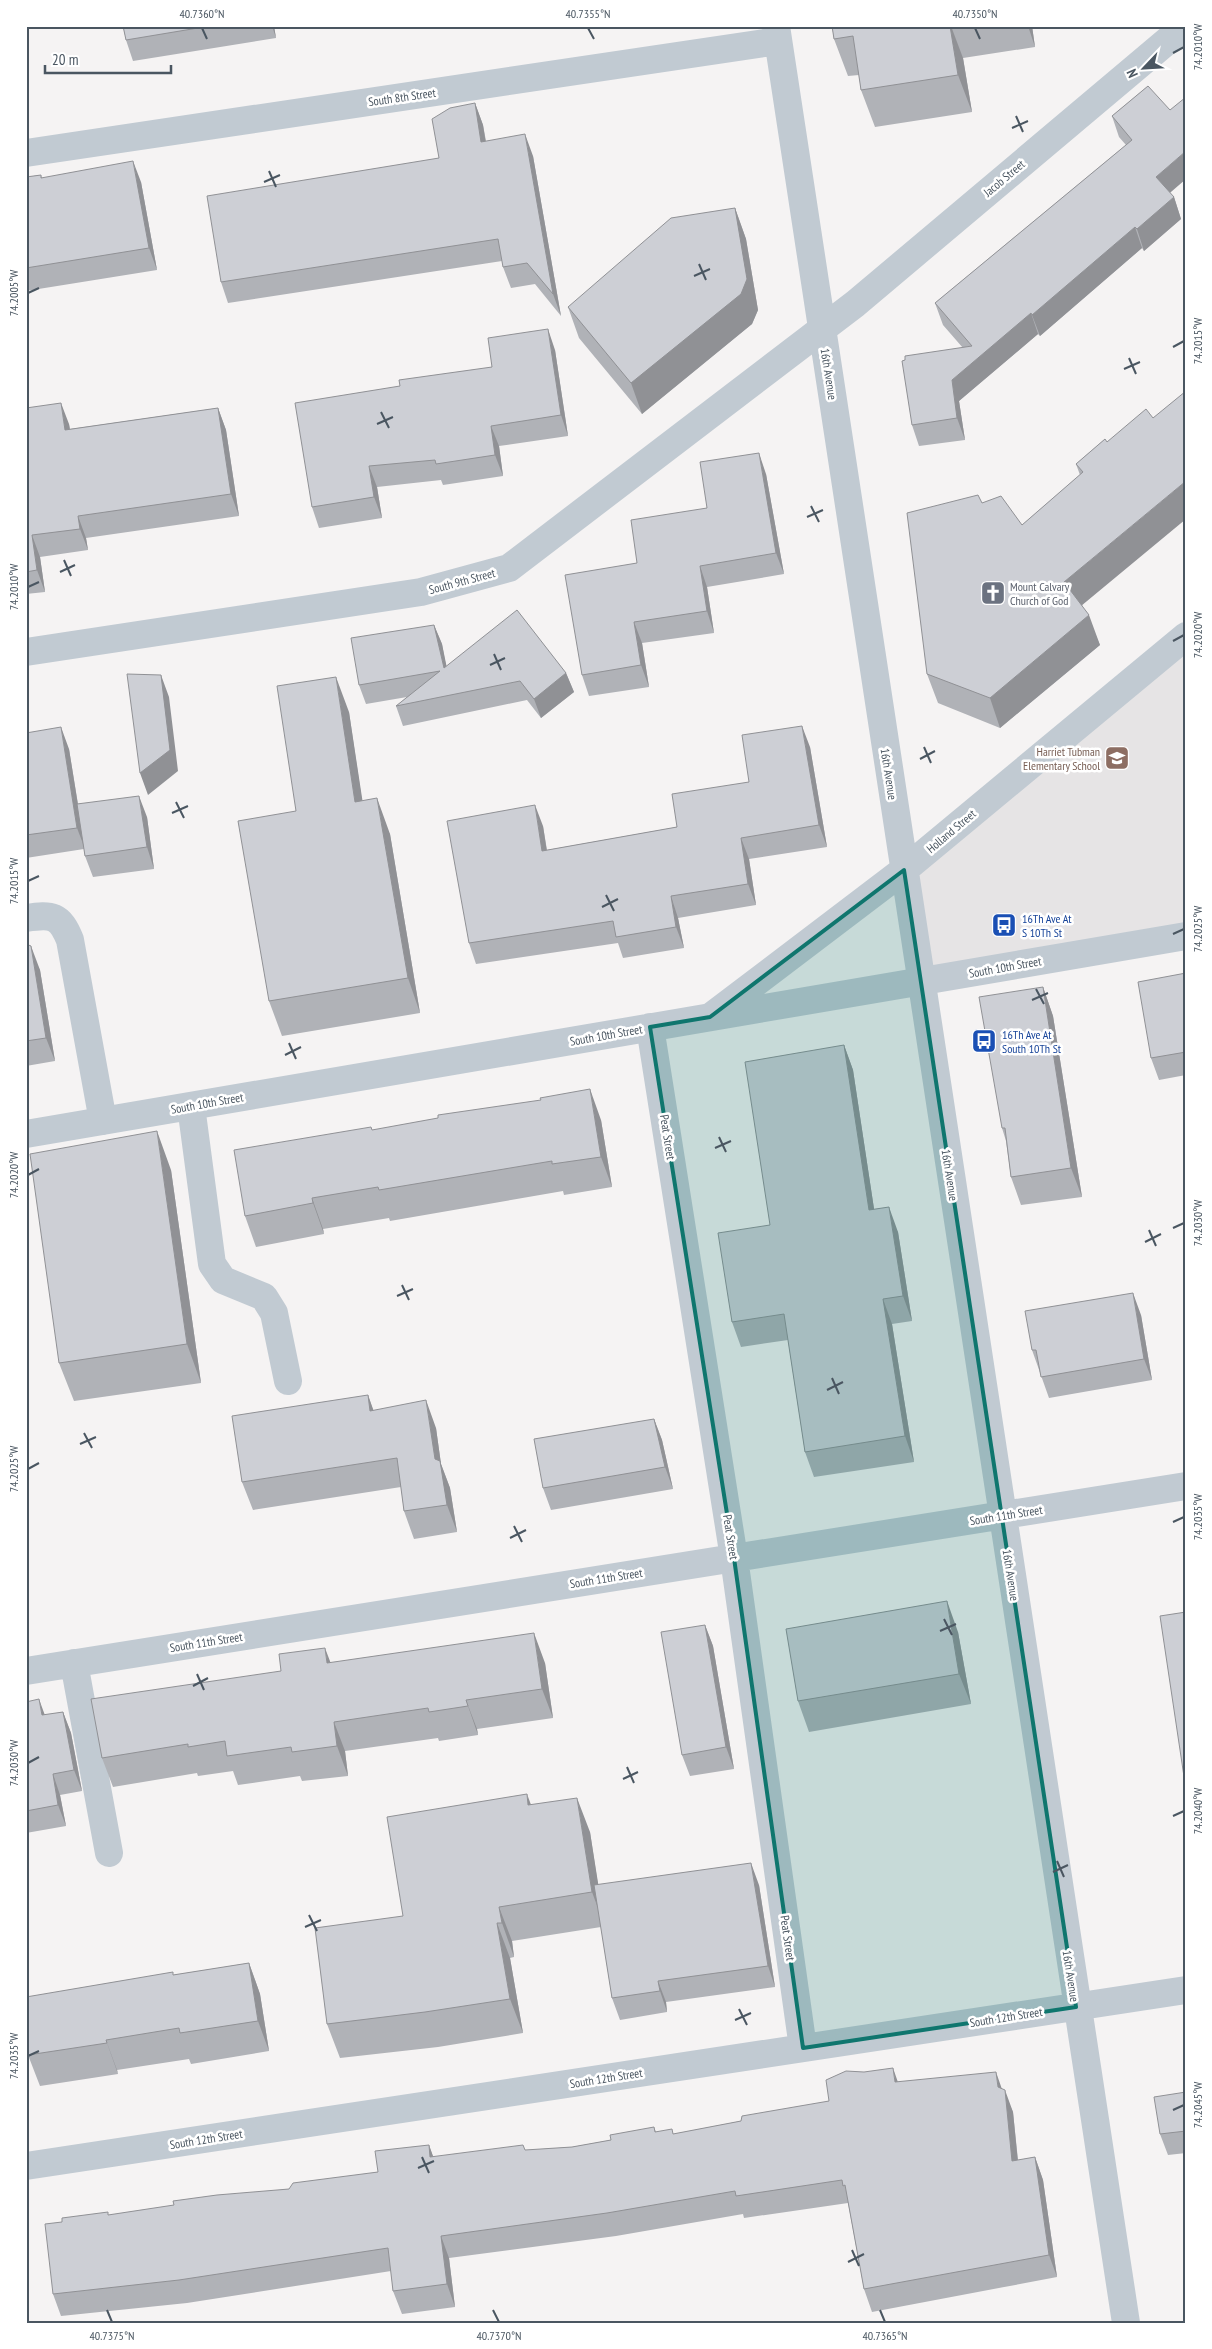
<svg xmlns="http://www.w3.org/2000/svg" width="1212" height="2349" viewBox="0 0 1212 2349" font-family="'PT Sans Narrow',sans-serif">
<rect width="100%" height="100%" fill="#f5f3f3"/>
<path fill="#e6e4e5" d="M1186,643V930L926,975L910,872Z"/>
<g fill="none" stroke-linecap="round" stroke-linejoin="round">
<path stroke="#c1cad2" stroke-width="28" d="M776,26L1126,2323
M26,153L778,41
M26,652L421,592L509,568L855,304L1185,26
M26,918C52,914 60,915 70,940L103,1121
M713,1015L904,870L1186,636
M650,1027L734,1558L803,2048
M191,1106L212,1264L223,1280L264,1297L274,1313L288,1381
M26,1134L1186,936
M74,1663L109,1853
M26,1671L1186,1486
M26,2166L1186,1990"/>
</g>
<path fill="#b0b2b7" d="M123,26H274L276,38L133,61L126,40Z
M418,26H428L418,28Z
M832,26H1032L1035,47L963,58L972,112L875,127L861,90L859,75L848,76L834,39Z
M1148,86L1170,193L1174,197L1181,219L1144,251L1142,248L1040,336L1038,334L959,401L965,440L919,446L912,425L963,348L943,325L935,303L1126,145L1119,137L1112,116Z
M475,103L483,125L486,141L533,156L561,316L535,284L511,288L503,267L502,261L228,303L221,282L439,158Z
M41,175L42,178L141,182L157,270L26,291V177Z
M735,208L746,239L758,310L752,324L642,414L579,338L568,307Z
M555,350L568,436L499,446L503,476L443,485L441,480L377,487L382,518L319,528L312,507L400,386L492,367Z
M26,408L69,424L70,429L218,408L226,430L239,516L86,538L88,550L40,557L45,592L26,594Z
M1105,439L1082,605L1100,645L1000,728L938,703L927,674L982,503L1022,525L1080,475L1076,464Z
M766,474L784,574L707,587L714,633L642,643L649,687L589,696L582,675L637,563L707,508Z
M434,625L442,644L446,666L566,673L574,692L541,718L527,700L403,726L396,706L407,697L366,704L359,685Z
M349,712L362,801L390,834L420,1013L282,1036L269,1001L296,811Z
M26,733L69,749L78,804L147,817L154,869L93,877L85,856L84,849L26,858Z
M810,747L827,847L749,859L756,905L678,918L684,948L623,958L618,943L476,964L469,943L543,826L547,850L677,827L749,782Z
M26,944L40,970L55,1061L26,1066Z
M1186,973V1075L1159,1080L1151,1058Z
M1043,987L1053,1016L1082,1197L1021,1205L1011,1177L1006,1141L1002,1128Z
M844,1045L853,1070L874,1209L898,1232L912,1321L892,1324L914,1462L814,1477L805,1452L788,1340L741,1347L732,1322L770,1225Z
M601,1120L612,1187L564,1195L563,1191L390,1221L389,1218L323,1229L324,1234L256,1247L245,1216L373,1130Z
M171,1170L201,1383L74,1401L59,1363Z
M1141,1315L1152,1380L1049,1398L1032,1350Z
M368,1395L373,1410L436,1428L441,1464L450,1488L457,1532L414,1539L404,1511L401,1487L253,1510L242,1482Z
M654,1419L662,1440L673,1489L551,1510L543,1488Z
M705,1625L713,1646L734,1769L690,1776L682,1755Z
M958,1632L971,1704L809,1732L798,1701Z
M331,1663H545L553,1718L477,1729L478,1735L439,1741L438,1738L345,1751L348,1776L302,1781L300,1776L238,1785L233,1771L198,1776L197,1773L113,1787L102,1758L281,1671Z
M26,1702L45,1715L63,1712L71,1733L82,1791L60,1795L66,1826L26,1833Z
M531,1805L590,1832L598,1885H759L775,1987L666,2002L667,2012L620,2020L612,1998L601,1927L512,1941L514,1957L510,1958L523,2033L438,2047L340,2058L327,2024L403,1916Z
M249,1963L260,1994L269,2051L191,2064L189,2059L117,2070L118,2074L40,2086L28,2055L174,1975Z
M898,2082L1002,2089L1013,2112L1018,2160L1035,2157L1043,2180L1057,2277L872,2312L864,2289L848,2203L744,2218L743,2214L616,2236L449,2258L455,2307L402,2314L393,2291L391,2271L187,2303L61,2316L53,2294L62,2222L289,2189L378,2172L429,2145L433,2157L572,2147L611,2140L654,2127L656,2132L674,2134L741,2121L829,2101Z
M1186,2092V2153L1168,2155L1160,2134Z"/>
<path fill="#909195" d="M272,26H274L276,38Z
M950,26H951L963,58L972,112L958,75Z
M1028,26H1032L1035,47Z
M475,103L483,125L489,163L481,142Z
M525,134L533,156L561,316L553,294Z
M1186,151V179L1164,198L1156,177Z
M133,161L141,182L157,270L149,248Z
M1174,197L1181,219L1144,251L1137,229Z
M735,208L746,239L758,310L752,324L642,414L631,383Z
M1135,227L1142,248L1040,336L1032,315Z
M1031,313L1038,334L959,401L965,440L957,418L952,380Z
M548,329L555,350L568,436L561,415Z
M61,403L69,424L73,451L65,430Z
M218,408L226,430L239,516L231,494Z
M491,426L499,446L503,476L495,455Z
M759,453L766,474L784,574L776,553Z
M369,466L377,487L382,518L374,497Z
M1186,481V519L1075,611L1064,582Z
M78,516L86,538L88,550L80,529Z
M32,535L40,557L45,592L37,570Z
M700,566L707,587L714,633L707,611Z
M1089,615L1100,645L1000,728L990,698Z
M634,622L642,643L649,687L641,665Z
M434,625L442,644L451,688L444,668Z
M566,673L574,692L541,718L534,699Z
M161,675L169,697L178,771L148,795L140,773Z
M336,677L349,712L368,837L355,802Z
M802,726L810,747L827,847L819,825Z
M61,727L69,749L85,849L77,828Z
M139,796L147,817L154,869L147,847Z
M377,798L390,834L420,1013L408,978Z
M535,805L543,826L550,872L542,851Z
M741,838L749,859L756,905L748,884Z
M671,896L678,918L684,948L676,927Z
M31,946L40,970L55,1061L46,1038Z
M1043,987L1053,1016L1082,1197L1071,1168Z
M844,1045L853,1070L878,1235L869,1210Z
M590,1089L601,1120L612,1187L601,1157Z
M157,1131L171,1170L201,1383L187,1344Z
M312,1198L323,1229L324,1234L313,1203Z
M889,1207L898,1232L912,1321L903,1296Z
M1133,1293L1141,1315L1152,1380L1144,1359Z
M883,1299L892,1324L914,1462L905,1436Z
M368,1395L378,1423L370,1411Z
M426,1400L436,1428L441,1464L450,1488L457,1532L447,1505L435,1459Z
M654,1419L662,1440L673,1489L665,1467Z
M947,1601L958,1632L971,1704L959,1674Z
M705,1625L713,1646L734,1769L726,1747Z
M534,1633L545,1663L553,1718L542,1689Z
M325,1648L336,1677L327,1663Z
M39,1699L47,1721L42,1715Z
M466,1700L477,1729L478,1735L468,1706Z
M63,1712L71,1733L82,1791L74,1770Z
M334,1722L345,1751L348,1776L337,1746Z
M53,1774L60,1795L66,1826L58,1805Z
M527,1794L540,1829L528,1805Z
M577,1798L590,1832L605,1927L592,1892Z
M751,1863L759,1885L775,1987L768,1966Z
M499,1907L512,1941L514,1957L502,1923Z
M497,1923L510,1958L523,2033L510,1999Z
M249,1963L260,1994L269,2051L258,2021Z
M658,1981L666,2002L667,2012L660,1991Z
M106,2040L117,2070L118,2074L107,2043Z
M893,2068L901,2091L895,2082Z
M996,2072L1004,2095L998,2087Z
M1005,2090L1013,2112L1020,2183L1012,2161Z
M429,2145L437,2167L430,2157Z
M1035,2157L1043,2180L1057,2277L1049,2255Z
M441,2236L449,2258L455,2307L447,2284Z"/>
<path fill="#cdcfd5" stroke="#909195" d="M123,26H210L126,40Z
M832,26H950L958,75L861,90L853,36L834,39Z
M1148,86L1170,110L1186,97V151L1156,177L1174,197L1137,229L1135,227L1032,315L1031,313L952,380L957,418L912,425L902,361L905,360V356L972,346L935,303L1132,140L1112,116Z
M475,103L481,142L525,134L553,294L527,263L503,267L498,239L221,282L207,196L439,158L432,119L450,108Z
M133,161L149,248L26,268V177L41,175V178Z
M735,208L747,279L741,294L631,383L568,307L671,218Z
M548,329L561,415L491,426L495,455L436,464L435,460L369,466L374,497L312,507L295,403L400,386L399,380L492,367L488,338Z
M1186,391V481L1064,582L1089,615L990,698L927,674L907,513L978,495L982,503L1001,496L1022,525L1083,472L1076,464L1105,439L1107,442L1146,409L1153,418Z
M61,403L65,430L218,408L231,494L78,516L80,529L32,535L37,570L26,572V408Z
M759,453L776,553L700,566L707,611L634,622L641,665L582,675L565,575L637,563L631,520L707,508L700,462Z
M517,610L566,673L534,699L520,681L396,706L440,671L359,685L351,638L434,625L444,668Z
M127,674L161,675L170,750L140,773Z
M336,677L355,802L377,798L408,978L269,1001L238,821L296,811L277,686Z
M802,726L819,825L741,838L748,884L671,896L676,927L616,937L613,921L469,943L447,821L535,805L542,851L677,827L672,794L749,782L742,735Z
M61,727L77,828L26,835V733Z
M139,796L147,847L85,856L77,804Z
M26,944L31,946L46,1038L26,1041Z
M1186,973V1052L1151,1058L1138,982Z
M1043,987L1071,1168L1011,1177L1005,1128H1002L979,997Z
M844,1045L869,1210L889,1207L903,1296L883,1299L905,1436L805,1452L784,1314L732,1322L718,1233L770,1225L745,1062Z
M590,1089L601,1157L552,1164V1161L379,1190L378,1187L312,1198L313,1203L245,1216L234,1150L371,1127L372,1130L438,1118V1115L541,1100L540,1098Z
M157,1131L187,1344L59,1363L30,1154Z
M1133,1293L1144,1359L1041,1377L1036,1350H1032L1025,1311Z
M368,1395L370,1411L426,1400L435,1459L440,1461L447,1505L404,1511L397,1458L242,1482L232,1416Z
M654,1419L665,1467L543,1488L534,1439Z
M947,1601L959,1674L798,1701L786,1629Z
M1186,1612V1790L1160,1616Z
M705,1625L726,1747L682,1755L661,1632Z
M534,1633L542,1689L466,1700L468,1706L429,1712L428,1708L334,1722L337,1746L292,1752L291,1747L227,1756L225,1741L188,1747V1744L102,1758L91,1699L281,1671L279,1654L325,1648L327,1663Z
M39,1699L42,1715L63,1712L74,1770L53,1774L58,1805L26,1811V1702Z
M527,1794L528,1805L577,1798L592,1892L499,1907L502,1923H497L510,1999L425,2012L327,2024L315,1928L403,1916L387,1817Z
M751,1863L768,1966L658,1981L660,1991L612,1998L594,1885Z
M249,1963L258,2021L180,2033L179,2028L106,2040L107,2043L28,2055L26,2041V1997L173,1972V1975Z
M893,2068L895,2082L996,2072L998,2087L1005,2090L1012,2161L1035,2157L1049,2255L864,2289L845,2185L843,2186L842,2180L736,2196L735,2191L607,2213L441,2236L447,2284L393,2291L388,2248L179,2280L53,2294L45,2224L62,2222V2218L108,2212V2215L174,2205L173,2201L217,2195L289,2189L293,2183L378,2172L375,2151L429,2145L430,2157L523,2145L525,2150L572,2147L611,2140L610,2135L654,2127L655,2132L672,2129L673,2134L741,2121L742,2116L829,2101L826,2080L846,2071L864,2072Z
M1186,2092V2131L1160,2134L1154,2097Z"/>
<path fill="#0f766e" fill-opacity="0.2" stroke="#0f766e" stroke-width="4" stroke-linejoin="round" d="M904,870L1076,2007L803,2048L734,1558L650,1027L710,1017Z"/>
<path fill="none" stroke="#4a5661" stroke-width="2" d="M202,28L207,39M588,28L594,39M975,28L980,39M1173,53L1184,47M1016,116L1023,132M1012,128L1028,121M269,171L276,187M264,182L280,175M699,264L706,280M694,276L710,269M28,293L39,288M1173,347L1184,341M1129,358L1136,374M1124,369L1140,362M381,412L389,428M377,424L393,417M811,506L819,522M807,517L823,510M64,560L71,576M60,572L75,565M28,587L39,582M1173,641L1184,635M494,654L501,670M490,665L505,658M924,747L931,763M920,759L935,751M176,802L184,818M172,813L188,806M28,881L39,876M606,895L614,911M602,907L618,899M1173,934L1184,929M1036,989L1044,1004M1032,1000L1048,993M289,1043L296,1059M285,1055L301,1047M719,1137L726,1152M715,1148L731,1141M28,1175L39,1169M1173,1228L1184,1223M1149,1230L1156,1246M1145,1242L1161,1234M402,1285L409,1300M397,1296L413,1289M832,1378L839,1394M827,1390L843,1382M84,1433L92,1448M80,1444L96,1437M28,1469L39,1463M1173,1522L1184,1517M514,1526L522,1542M510,1538L526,1530M944,1619L952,1635M940,1631L956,1624M197,1674L204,1690M193,1686L208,1678M28,1763L39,1757M627,1767L634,1783M623,1779L638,1772M1173,1816L1184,1811M1057,1861L1064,1877M1053,1872L1068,1865M309,1915L317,1931M305,1927L321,1920M739,2009L747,2025M735,2020L751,2013M28,2056L39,2051M1173,2110L1184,2105M422,2157L429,2173M418,2168L434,2161M852,2250L859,2266M848,2262L864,2254M107,2310L112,2322M493,2310L499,2322M880,2310L885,2322"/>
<defs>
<symbol id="church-square" viewBox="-11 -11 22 22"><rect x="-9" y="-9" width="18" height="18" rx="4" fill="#6b7280" stroke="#fff"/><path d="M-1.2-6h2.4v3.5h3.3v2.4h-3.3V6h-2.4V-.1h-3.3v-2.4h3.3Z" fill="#fff"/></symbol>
<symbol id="school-square" viewBox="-11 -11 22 22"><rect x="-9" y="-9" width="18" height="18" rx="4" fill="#8d6e63" stroke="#fff"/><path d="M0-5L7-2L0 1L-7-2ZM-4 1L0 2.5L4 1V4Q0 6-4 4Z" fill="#fff"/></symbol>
<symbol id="bus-square" viewBox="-11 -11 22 22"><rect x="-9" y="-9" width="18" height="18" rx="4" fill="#1a4fb4" stroke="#fff"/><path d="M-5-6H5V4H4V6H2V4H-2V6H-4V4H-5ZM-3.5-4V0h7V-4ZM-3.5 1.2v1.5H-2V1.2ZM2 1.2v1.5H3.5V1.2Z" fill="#fff"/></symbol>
</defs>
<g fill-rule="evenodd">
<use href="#church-square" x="979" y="579" width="28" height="28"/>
<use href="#school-square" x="1103" y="744" width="28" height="28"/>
<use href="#bus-square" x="990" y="911" width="28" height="28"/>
<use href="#bus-square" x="970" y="1027" width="28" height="28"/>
</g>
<g text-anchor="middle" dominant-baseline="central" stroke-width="5" stroke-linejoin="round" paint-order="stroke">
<g font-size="12" fill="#4a5661" stroke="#fff">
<text transform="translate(402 97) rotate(-8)">South 8th Street</text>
<text transform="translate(1004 178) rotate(-40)">Jacob Street</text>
<text transform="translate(829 374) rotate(81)">16th Avenue</text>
<text transform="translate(462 581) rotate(-15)">South 9th Street</text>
<text transform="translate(889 774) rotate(81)">16th Avenue</text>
<text transform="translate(951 831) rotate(-40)">Holland Street</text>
<text transform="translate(1005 967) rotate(-10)">South 10th Street</text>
<text transform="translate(606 1035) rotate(-10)">South 10th Street</text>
<text transform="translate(207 1103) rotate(-10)">South 10th Street</text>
<text transform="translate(668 1137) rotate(81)">Peat Street</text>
<text transform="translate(950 1175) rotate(81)">16th Avenue</text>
<text transform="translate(1006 1515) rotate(-9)">South 11th Street</text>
<text transform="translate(731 1537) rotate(81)">Peat Street</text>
<text transform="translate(1011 1575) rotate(81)">16th Avenue</text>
<text transform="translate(606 1578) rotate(-9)">South 11th Street</text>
<text transform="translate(206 1642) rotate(-9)">South 11th Street</text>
<text transform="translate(788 1938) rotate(82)">Peat Street</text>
<text transform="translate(1071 1976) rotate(81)">16th Avenue</text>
<text transform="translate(1006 2017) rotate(-9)">South 12th Street</text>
<text transform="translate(606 2078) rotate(-9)">South 12th Street</text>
<text transform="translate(206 2139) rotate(-9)">South 12th Street</text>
</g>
<g font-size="12" fill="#5b616d" stroke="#fff" text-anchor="start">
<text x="1010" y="586">Mount Calvary<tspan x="1010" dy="14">Church of God</tspan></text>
</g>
<g font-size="12" fill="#785e54" stroke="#fff" text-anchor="end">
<text x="1100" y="751">Harriet Tubman<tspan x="1100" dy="14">Elementary School</tspan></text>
</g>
<g font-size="12" fill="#164399" stroke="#fff" text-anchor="start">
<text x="1022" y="918">16Th Ave At<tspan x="1022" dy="14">S 10Th St</tspan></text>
<text x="1002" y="1034">16Th Ave At<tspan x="1002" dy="14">South 10Th St</tspan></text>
</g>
</g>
<rect width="1212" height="2349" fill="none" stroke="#ffffff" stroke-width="55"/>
<g transform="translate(1144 68) rotate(245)" stroke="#ffffff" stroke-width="4" paint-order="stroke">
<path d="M0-4L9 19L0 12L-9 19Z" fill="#4a5661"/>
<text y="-8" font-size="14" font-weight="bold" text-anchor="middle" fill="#4a5661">N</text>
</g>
<path d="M45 65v8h126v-8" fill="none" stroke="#4a5661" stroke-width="2.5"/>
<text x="52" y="65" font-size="15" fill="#4a5661" stroke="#ffffff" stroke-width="4" paint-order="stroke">20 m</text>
<rect x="28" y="28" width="1156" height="2294" fill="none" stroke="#4a5661" stroke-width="2"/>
<g font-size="12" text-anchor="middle" fill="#4a5661">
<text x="202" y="18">40.7360°N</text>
<text x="588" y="18">40.7355°N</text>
<text x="975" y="18">40.7350°N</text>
<text transform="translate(1198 47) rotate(-90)" y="4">74.2010°W</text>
<text transform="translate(14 293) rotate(-90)" y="4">74.2005°W</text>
<text transform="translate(1198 341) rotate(-90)" y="4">74.2015°W</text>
<text transform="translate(14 587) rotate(-90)" y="4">74.2010°W</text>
<text transform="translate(1198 635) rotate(-90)" y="4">74.2020°W</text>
<text transform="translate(14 881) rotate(-90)" y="4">74.2015°W</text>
<text transform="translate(1198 929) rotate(-90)" y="4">74.2025°W</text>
<text transform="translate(14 1175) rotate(-90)" y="4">74.2020°W</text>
<text transform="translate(1198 1223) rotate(-90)" y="4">74.2030°W</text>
<text transform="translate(14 1469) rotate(-90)" y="4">74.2025°W</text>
<text transform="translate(1198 1517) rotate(-90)" y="4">74.2035°W</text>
<text transform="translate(14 1763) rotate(-90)" y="4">74.2030°W</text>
<text transform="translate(1198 1811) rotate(-90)" y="4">74.2040°W</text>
<text transform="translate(14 2056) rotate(-90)" y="4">74.2035°W</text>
<text transform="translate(1198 2105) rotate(-90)" y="4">74.2045°W</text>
<text x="112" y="2340">40.7375°N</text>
<text x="499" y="2340">40.7370°N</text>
<text x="885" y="2340">40.7365°N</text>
</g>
</svg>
